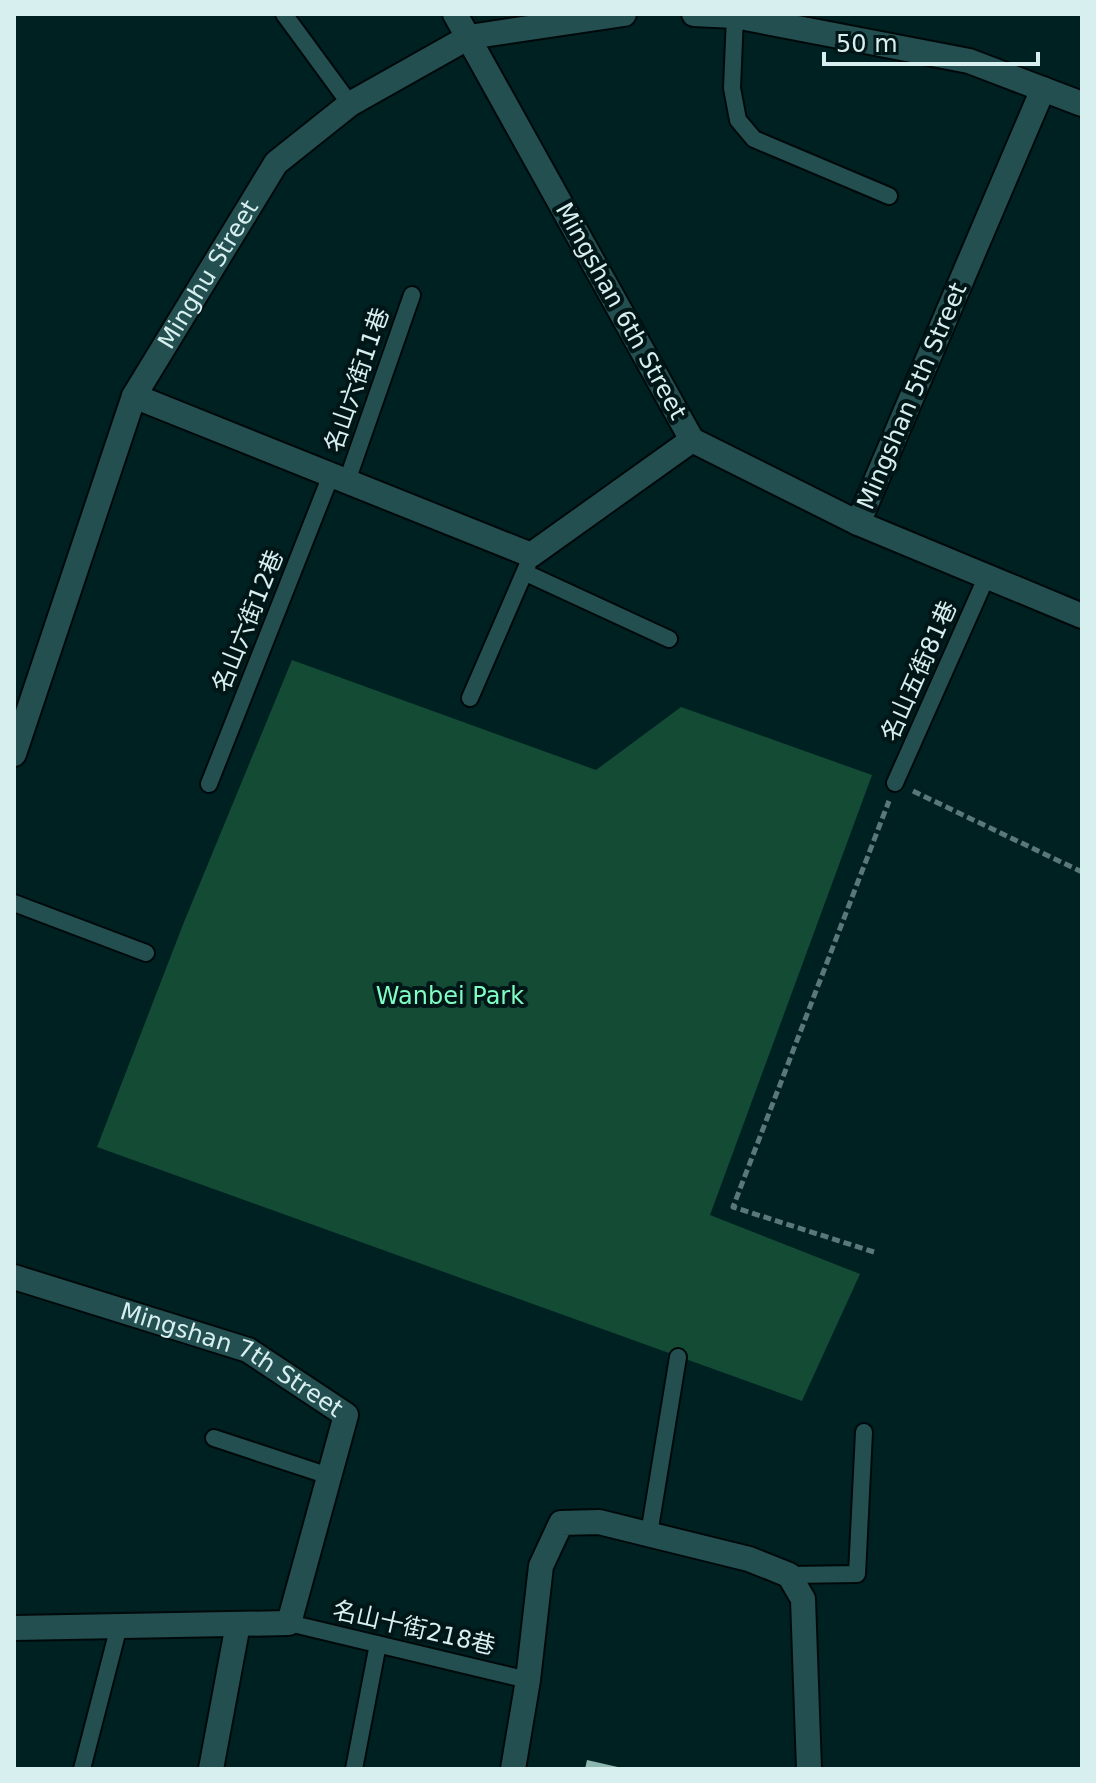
<svg xmlns="http://www.w3.org/2000/svg" width="1096" height="1783" viewBox="0 0 1096 1783" font-family="'DejaVu Sans','Noto Sans TC',sans-serif">
<rect width="100%" height="100%" fill="#002122"/>
<path fill="#134b34" d="M292,660L596,770L681,707L872,775L710,1215L860,1274L802,1401L97,1147L184,922Z"/>
<path fill="#8bb7ae" d="M587,1760L622,1768L621,1769H585Z"/>
<g fill="none" stroke-linecap="round" stroke-linejoin="round">
<defs>
<path id="lane" d="M284,14L350,104
M735,16L732,88L738,120L754,139L889,196
M347,481L412,295
M526,573L669,639
M470,698L528,564
M895,783L986,578
M209,784L331,475
M14,903L146,953
M214,1438L329,1476
M649,1534L678,1357
M789,1575L857,1574L864,1432
M289,1623L528,1680
M82,1769L119,1626
M354,1769L378,1644"/>
<g id="street">
<path d="M694,14L735,16L969,61L1082,104"/>
<path d="M1043,89L858,523L1082,616"/>
<path d="M134,396L531,555L692,440L455,14"/>
<path d="M692,440L858,523"/>
<path id="s1" d="M14,754L134,396L276,163L350,104L469,37L624,14"/>
<path id="s2" d="M14,1277L248,1350L346,1415L289,1623L14,1628"/>
<path d="M211,1769L238,1624"/>
<path d="M513,1769L528,1680L541,1566L561,1523L599,1522L749,1559L789,1575L803,1599L809,1769"/>
</g>
</defs>
<use href="#lane" stroke="#00090a" stroke-width="20"/>
<use href="#street" stroke="#00090a" stroke-width="28"/>
<path stroke="#5b7879" stroke-width="5" stroke-dasharray="8 4" stroke-linecap="butt" d="M913,791L1082,872
M874,1252L733,1207L889,801"/>
<use href="#lane" stroke="#234f51" stroke-width="16"/>
<use href="#street" stroke="#234f51" stroke-width="24"/>
</g>
<g text-anchor="middle" dominant-baseline="central" stroke-width="8" stroke-linejoin="round" paint-order="stroke">
<g font-size="24" fill="#d8efef" stroke="#011617">
<text stroke="none"><textPath href="#s1" startOffset="520">Minghu Street</textPath></text>
<text transform="translate(621 311) rotate(61)">Mingshan 6th Street</text>
<text transform="translate(357 380) rotate(-71)">名山六街11巷</text>
<text transform="translate(912 396) rotate(-67)">Mingshan 5th Street</text>
<text transform="translate(248 621) rotate(-68)">名山六街12巷</text>
<text transform="translate(919 671) rotate(-66)">名山五街81巷</text>
<text stroke="none"><textPath href="#s2" startOffset="234">Mingshan 7th Street</textPath></text>
<text transform="translate(414 1628) rotate(13)">名山十街218巷</text>
</g>
<g font-size="24" fill="#7ffdc4" stroke="#011617">
<text x="450" y="996">Wanbei Park</text>
</g>
</g>
<rect width="1096" height="1783" fill="none" stroke="#d8efef" stroke-width="32"/>
<path d="M824 52v12h214v-12" fill="none" stroke="#d8efef" stroke-width="4"/>
<text x="836" y="52" font-size="24" fill="#d8efef" stroke="#011617" stroke-width="6" paint-order="stroke">50 m</text>
</svg>
